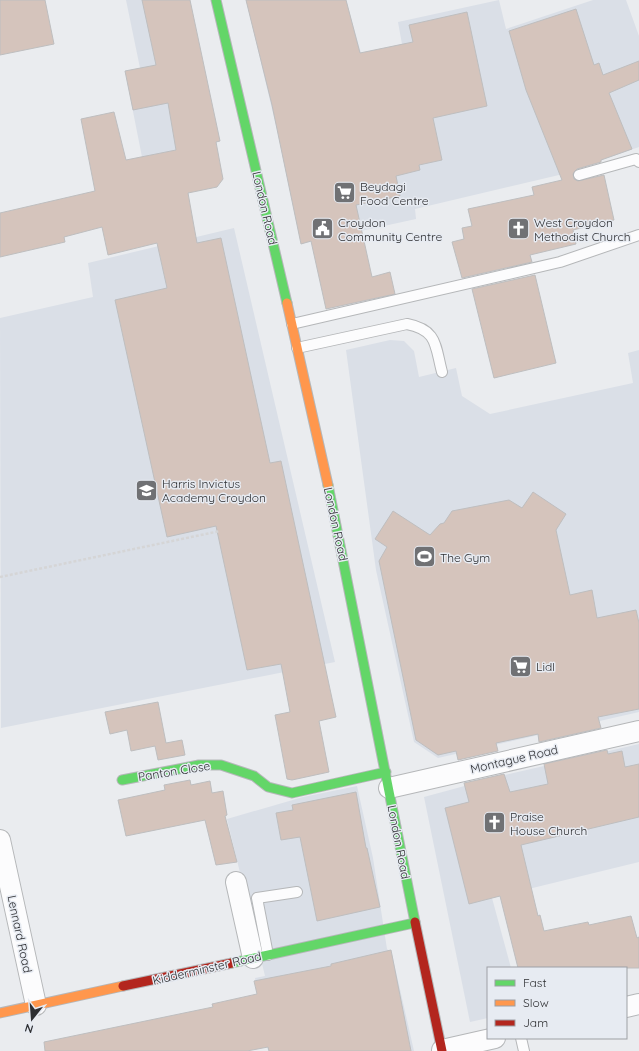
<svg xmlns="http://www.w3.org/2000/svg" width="639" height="1051" viewBox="0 0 639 1051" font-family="Quicksand,sans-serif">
<rect width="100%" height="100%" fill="#eaecef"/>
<path fill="#dadfe7" d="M126,0H188L220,141L142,157L125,71L140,68Z
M246,0H346L361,53L402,44L398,22L499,0L506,29L593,0H626L639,36V147L559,175L415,209L416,219L301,244L277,130Z
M234,228L335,662L1,728L0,318L93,297L88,263Z
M390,340L404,341L414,351L419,377L456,368L462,396L490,414L633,383L628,353L639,350V712L438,758L414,742L376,570L346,350Z
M639,744V862L492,898L511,968H488V1018L470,1022L424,797L505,775Z
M357,786L373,858L387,949L392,954L414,1051H268L255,978L265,976L227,819L303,797Z"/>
<path fill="#d5c4bc" stroke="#bebebf" d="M0,0H45L54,44L0,55Z
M142,0H190L220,141L216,142L223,179L217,187L188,193L197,243L221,238L270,463L281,461L336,717L319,721L329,772L292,780L287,779L275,715L290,712L281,664L247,670L216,526L167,537L115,300L167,288L157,243L108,255L102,227L64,237L65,242L0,257V213L95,191L81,119L114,112L126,160L176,150L168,103L133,110L125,71L156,65Z
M246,0H346L360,53L413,42L409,25L467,12L487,106L433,118L442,160L419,165L420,170L396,176L400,196L356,205L372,277L390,272L395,294L326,309L311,241L301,244L272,105Z
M576,9L594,65L599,63L603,75L639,61V80L609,93L632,149L601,160V162L577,169L573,174L574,179L578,181L604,175L614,220L573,230L576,244L530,255L532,262L462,278L452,242L464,239L462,228L472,226L468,209L534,195L532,187L562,180L526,90L509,31Z
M535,275L556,363L494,378L472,289Z
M533,492L566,514L556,530L570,595L592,590L597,618L636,610L639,623V709L598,717L601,728L539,742L538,734L496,743L498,751L458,760L456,751L438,755L416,740L379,561L387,547L375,539L393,511L430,535L440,524L444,523L452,511L509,500L522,508Z
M158,702L166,743L182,740L185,755L158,760L155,746L131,751L127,730L110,734L105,712Z
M607,750L608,754L622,751L625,767L639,764V817L521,845L538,916L540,915L544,931L588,922L589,925L631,916L637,938L639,937V968H518L500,896L469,904L445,808L469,802L464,783L504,774L510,792L548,784L544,764Z
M190,780L191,785L210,781L212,793L223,791L227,815L225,816L237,862L216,865L205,820L126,836L118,800L165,790L164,785Z
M356,792L366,848H367L380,907L317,921L300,837L281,840L276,813L293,810L292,805Z
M391,950L411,1051H269L268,1047L247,1051H45L44,1042L213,1007L212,1004L257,994L254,981L331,966V964Z"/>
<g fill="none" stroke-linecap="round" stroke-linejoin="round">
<defs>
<path id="lane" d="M579,175L636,159L639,162
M292,324L560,262L639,235
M297,348L407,324C438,330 435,346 442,372
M268,955L257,898L297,892
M521,1038L524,1051"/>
<path id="street" d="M389,788L639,731
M0,840L36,1005
M236,882L253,958
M626,1007L639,1004
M442,1050L495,1038"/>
<path id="fast" d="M216,0L287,303
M328,485L415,922
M122,780L199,765H221L254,776L268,787L292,793L386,772
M232,963L414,923"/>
<path id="slow" d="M287,303L328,485
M0,1013L123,986"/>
<path id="jam" d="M415,922L442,1051
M123,986L232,963"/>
</defs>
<use href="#lane" stroke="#b5b7b9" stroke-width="12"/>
<use href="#street" stroke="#b5b7b9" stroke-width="22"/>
<use href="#fast" stroke="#b5b7b9" stroke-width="11"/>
<use href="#slow" stroke="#b5b7b9" stroke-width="11"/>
<use href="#jam" stroke="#b5b7b9" stroke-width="11"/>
<path stroke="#d5d5d6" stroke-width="2.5" stroke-dasharray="3 2" stroke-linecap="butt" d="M0,577L220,531"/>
<use href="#lane" stroke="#fcfcfd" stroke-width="10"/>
<use href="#street" stroke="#fcfcfd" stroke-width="20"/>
<use href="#fast" stroke="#63d668" stroke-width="9"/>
<use href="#slow" stroke="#ff974d" stroke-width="9"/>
<use href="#jam" stroke="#b3261e" stroke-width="9"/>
</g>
<defs>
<symbol id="supermarket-square" viewBox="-11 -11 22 22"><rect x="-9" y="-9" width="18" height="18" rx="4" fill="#707174" stroke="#e7ebf2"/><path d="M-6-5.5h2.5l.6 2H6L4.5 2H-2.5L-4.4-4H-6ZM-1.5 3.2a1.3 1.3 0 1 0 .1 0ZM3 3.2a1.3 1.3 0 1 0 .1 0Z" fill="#fff"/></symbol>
<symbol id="civic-square" viewBox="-11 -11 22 22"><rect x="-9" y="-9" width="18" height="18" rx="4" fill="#707174" stroke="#e7ebf2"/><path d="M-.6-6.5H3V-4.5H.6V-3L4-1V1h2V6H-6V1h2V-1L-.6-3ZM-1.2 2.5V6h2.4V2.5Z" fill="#fff"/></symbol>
<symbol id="church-square" viewBox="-11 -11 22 22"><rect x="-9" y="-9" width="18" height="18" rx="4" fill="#707174" stroke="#e7ebf2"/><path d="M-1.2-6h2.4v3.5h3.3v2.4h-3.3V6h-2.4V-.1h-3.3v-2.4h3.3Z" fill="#fff"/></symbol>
<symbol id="school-square" viewBox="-11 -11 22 22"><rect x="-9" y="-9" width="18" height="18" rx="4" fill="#707174" stroke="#e7ebf2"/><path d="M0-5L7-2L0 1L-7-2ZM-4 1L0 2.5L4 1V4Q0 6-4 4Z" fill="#fff"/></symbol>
<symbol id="stadium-square" viewBox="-11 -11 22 22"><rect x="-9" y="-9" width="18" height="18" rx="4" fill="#707174" stroke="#e7ebf2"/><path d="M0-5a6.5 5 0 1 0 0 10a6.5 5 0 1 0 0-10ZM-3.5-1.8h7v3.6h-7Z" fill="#fff"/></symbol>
</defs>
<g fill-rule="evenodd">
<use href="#supermarket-square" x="332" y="180" width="25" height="25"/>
<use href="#civic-square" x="310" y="216" width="25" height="25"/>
<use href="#church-square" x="506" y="216" width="25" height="25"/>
<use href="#school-square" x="134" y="478" width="25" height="25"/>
<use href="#stadium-square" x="412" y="544" width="25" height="25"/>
<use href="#supermarket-square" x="508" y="654" width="25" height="25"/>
<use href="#church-square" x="482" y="810" width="25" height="25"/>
</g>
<g text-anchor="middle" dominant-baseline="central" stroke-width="3" stroke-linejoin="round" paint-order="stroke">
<g font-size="12" fill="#2e2f32" stroke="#e7ebf2" text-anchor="start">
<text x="360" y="186">Beydagi<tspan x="360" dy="14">Food Centre</tspan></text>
<text x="338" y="222">Croydon<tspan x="338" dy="14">Community Centre</tspan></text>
<text x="534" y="222">West Croydon<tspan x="534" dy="14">Methodist Church</tspan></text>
<text x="162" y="483">Harris Invictus<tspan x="162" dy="14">Academy Croydon</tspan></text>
<text x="440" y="557">The Gym</text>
<text x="536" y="666">Lidl</text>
<text x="510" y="816">Praise<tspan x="510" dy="14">House Church</tspan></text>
</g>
<g font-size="12" fill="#2e2f32" stroke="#e7ebf2">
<text transform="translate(265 208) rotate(77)">London Road</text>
<text transform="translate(336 524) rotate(78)">London Road</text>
<text transform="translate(514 759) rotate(-13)">Montague Road</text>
<text transform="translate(174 771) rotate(-9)">Panton Close</text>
<text transform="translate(399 842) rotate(79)">London Road</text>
<text transform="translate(20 934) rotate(78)">Lennard Road</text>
<text transform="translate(207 968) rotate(-13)">Kidderminster Road</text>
</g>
</g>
<rect x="487" y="967" width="140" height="72" fill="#e7ebf2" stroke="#9da0a5"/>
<rect x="495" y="980" width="20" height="6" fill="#63d668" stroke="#9da0a5"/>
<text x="523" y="987" font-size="12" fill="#2e2f32">Fast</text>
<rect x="495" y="1000" width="20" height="6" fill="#ff974d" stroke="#9da0a5"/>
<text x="523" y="1007" font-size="12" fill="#2e2f32">Slow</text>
<rect x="495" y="1020" width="20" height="6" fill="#b3261e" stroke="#9da0a5"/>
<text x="523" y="1027" font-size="12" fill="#2e2f32">Jam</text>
<g transform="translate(32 1019) rotate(197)" stroke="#e7ebf2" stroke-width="3" paint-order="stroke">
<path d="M0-3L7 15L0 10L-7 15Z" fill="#2e2f32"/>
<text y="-6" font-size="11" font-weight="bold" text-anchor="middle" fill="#2e2f32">N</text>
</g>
</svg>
